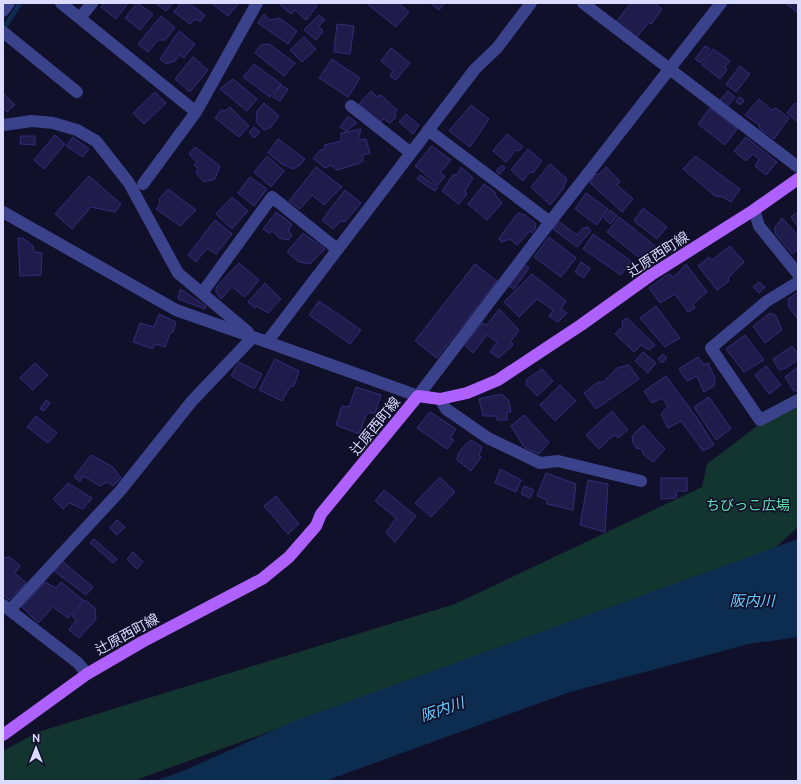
<svg xmlns="http://www.w3.org/2000/svg" width="801" height="784" viewBox="0 0 801 784" font-family="Ubuntu,'Noto Sans JP',sans-serif">
<rect width="100%" height="100%" fill="#11102b"/>
<path fill="#13352f" d="M798,407V527L774,549L133,781H3V751L38,732L455,604L702,487L707,464L757,426Z"/>
<path fill="#0c2d4f" d="M798,539V637L749,644L570,692L325,781H154L181,772L294,721Z"/>
<g fill="none" stroke-linecap="round" stroke-linejoin="round">
<path stroke="#0c2d4f" stroke-width="5" d="M3,30L20,3"/>
</g>
<path fill="#1f1c4c" stroke="#322d79" d="M105,3H128L116,19L101,7Z
M137,3L153,14L140,30L125,18Z
M155,3H173L166,11Z
M181,3H189L205,15L200,22L195,19L190,24L174,12Z
M211,3H239L228,16Z
M278,3H313L317,6L306,20L295,10L291,14Z
M366,3H398L409,12L396,27Z
M430,3H445L439,10Z
M631,3H654L662,9L651,24L649,22L636,38L616,22Z
M785,3H798V13Z
M264,14L270,20L279,18L297,31L288,44L258,23Z
M319,15L325,20L319,26L323,32L316,40L304,30Z
M161,16L175,28L165,40H158L148,52L138,44Z
M337,24L354,26L350,54L334,52Z
M179,31L195,44L184,58L180,55L175,61L166,64L160,59Z
M304,37L316,49L302,62L290,50Z
M269,44L295,63L284,76L255,53L261,45Z
M705,46L710,49L701,63L695,59Z
M391,48L410,63L396,80L390,76L393,71L381,61Z
M713,49L730,61L725,67L727,70L720,79L702,65Z
M193,57L208,70L190,92L175,79Z
M332,59L360,78L348,97L319,78Z
M254,64L281,84L270,97L243,77Z
M740,66L750,74L736,92L726,84Z
M233,79L257,99L247,111L220,89Z
M281,85L288,89L280,101L273,97Z
M371,91L377,97L381,95L397,110L395,113L396,117L390,123L384,119L380,122L359,104Z
M728,91L735,97L727,107L719,101Z
M155,92L166,103L144,124L133,113Z
M3,93L15,105L7,112L3,108Z
M739,97L744,100L741,105L736,102Z
M759,99L772,110L776,108L789,118L774,139L760,129L759,125L745,115Z
M264,103L279,116L271,127L264,130L256,122L257,111Z
M795,103L798,105V122L787,113Z
M471,105L489,119L470,147L449,131Z
M230,107L249,126L239,137L215,118L221,110L225,111Z
M710,108L737,129L725,145L698,124Z
M406,114L419,125L413,134L399,122Z
M348,116L357,123L346,131L340,127Z
M254,127L260,132L254,138L249,132Z
M361,129L358,140L366,139L370,153L363,155V161L357,164L337,170L331,165L325,168L313,158L320,150H324L325,145L341,141V133Z
M507,134L523,147L519,151L516,150L506,162L493,151Z
M55,135L65,144L44,169L34,160Z
M21,136H35V145L20,144Z
M73,137L89,149L83,157L66,146Z
M746,137L777,162L766,175L755,166L759,159L753,154L746,161L734,151Z
M278,139L305,159L300,165L293,169L282,164L268,153Z
M432,146L451,160L440,173L445,176L438,185L415,166Z
M195,147L220,166L215,179L204,182L196,173L198,168L194,165L197,162L189,154Z
M528,149L542,161L533,173L530,172L523,181L511,170Z
M267,156L284,171L271,187L254,172Z
M695,156L740,189L731,202L723,197L715,196L683,169Z
M550,164L567,179L563,189L550,205L531,187Z
M502,165L505,168L500,174L496,171Z
M316,167L342,187L324,205L312,195L300,209L289,201Z
M461,167L473,178L465,191L467,194L459,204L442,191L453,175L458,174Z
M606,167L620,181L617,185L633,199L622,212L590,183L594,175L599,174Z
M420,175L438,187L435,191L417,179Z
M89,176L121,204L115,212L91,207L72,229L55,214Z
M250,177L267,189L254,206L238,193Z
M484,184L495,192L496,196L502,203L487,220L468,204Z
M168,189L196,210L180,226L156,209L160,204L159,199Z
M345,190L361,203L345,222L341,221L333,229L322,220Z
M586,193L608,209L597,225L575,209Z
M232,197L248,211L232,229L216,214Z
M643,208L667,227L657,239L634,221Z
M610,210L617,216L610,224L604,218Z
M276,212L292,224L288,231L292,235L288,240L279,238L272,231L269,233L263,229Z
M798,212V227L791,217Z
M518,213L525,215L536,224L535,229L532,233L530,231L517,245L510,239L501,242L499,238Z
M619,217L659,249L647,264L607,232Z
M782,218L798,235V249L792,254L775,233V227Z
M215,220L232,234L216,254L207,248L196,262L188,255Z
M558,221L577,235L583,228L588,227L591,231L577,247L553,229Z
M303,233L325,249L310,264L299,262L287,252Z
M593,234L631,261L621,275L583,249Z
M549,237L576,258L561,277L534,257Z
M18,238H23L33,246L34,252L42,253L41,275L20,276Z
M730,246L744,262L728,278L729,281L717,290L698,266L709,257L712,260Z
M581,262L590,268L584,278L575,272Z
M239,263L259,280L245,297L232,287L221,299L216,292V287Z
M475,264L497,281L437,358L415,341Z
M524,264L529,268L514,289L509,286Z
M686,264L707,292L693,304L695,308L688,312L675,294L660,303L649,288L668,274L674,277Z
M532,274L566,301L561,309L567,313L558,322L549,316L553,310L537,299L519,317L504,302Z
M759,282L765,287L759,293L753,287Z
M265,283L281,299L268,313L257,306L255,308L248,302Z
M180,289L206,306L205,309L178,299Z
M797,293H798L797,318L788,306L789,303L788,299Z
M319,301L361,330L350,344L309,315Z
M656,306L680,338L665,347L640,318Z
M499,309L519,330L511,341L513,345L499,358L490,352L497,342L487,335L473,353L465,346L482,323L487,325Z
M770,313L776,316L782,330L765,343L753,326Z
M159,314L176,322L173,332L170,333L165,347L155,344L153,349L133,342L140,323L154,327Z
M627,318L655,345L649,350L641,345L634,352L615,334L623,326L622,321Z
M745,335L764,360L744,372L726,349Z
M792,346L798,354V360L786,368L779,370L773,359Z
M643,352L656,363L648,373L635,361Z
M663,354L667,358L662,363L658,359Z
M698,357L704,365L708,363L715,378L714,386L704,392L697,376L687,381L679,369Z
M275,359L299,371L294,386L290,387L282,401L259,390Z
M239,362L262,374L254,389L231,376Z
M35,363L48,375L33,390L20,378Z
M629,365L639,379L596,409L584,393L598,382H603L617,368Z
M766,366L781,385L769,394L755,375Z
M798,367V391H794L785,377Z
M542,369L553,381L537,396L526,384L527,379Z
M666,376L697,418L714,445L703,451L681,421L668,428L661,414L668,406L662,398L652,403L644,391Z
M560,385L576,401L555,421L540,405Z
M356,387L381,395L375,413H367L359,434L336,425L342,406L349,407Z
M502,394L509,401L511,412H507V420H497L496,416H483L479,399Z
M709,397L731,429L716,440L694,407Z
M46,400L50,403L44,411L40,409Z
M612,411L628,430L618,438L614,435L599,449L586,435Z
M430,412L456,429L450,438L454,440L447,449L417,428Z
M524,415L549,442L539,454L524,447L511,426Z
M36,416L57,433L48,443L27,427Z
M643,425L665,449L653,462L643,454L641,448L637,449L633,443L632,436Z
M471,440L482,447L479,455L481,457L471,471L457,460L458,454L463,447Z
M91,455L113,467L121,478L113,486L107,482L100,486L83,476L80,482L74,477Z
M500,469L521,480L516,492L495,483Z
M546,473L576,484L573,510L547,504V500L537,496Z
M440,477L455,492L431,517L415,503Z
M661,478H687V491H677L676,498L661,499Z
M588,480L608,484L605,532L580,525Z
M68,483L92,498L83,509L69,503L63,509L53,499Z
M524,486L534,490L530,498L521,494Z
M384,490L416,516L395,542L386,533L396,518L375,501Z
M276,496L299,524L288,534L264,506Z
M117,520L125,527L117,535L110,528Z
M94,539L117,559L113,563L90,543Z
M133,552L143,562L137,569L127,559Z
M10,557L20,566L15,573L26,583L9,600L3,594V558Z
M62,561L93,587L86,595L54,571Z
M45,582L56,588L61,582L83,600L68,618L53,607L38,623L22,607Z
M85,600L95,608L96,619L79,638L69,630L76,620L72,616Z"/>
<g fill="none" stroke-linecap="round" stroke-linejoin="round">
<path stroke="#3a428b" stroke-width="12" d="M61,3L196,112L257,3
M583,3L798,167
M3,11L9,3
M80,18L92,3
M3,32L77,92
M351,106L411,153
M3,125L32,121L53,123L77,130L96,141L129,183L178,273L248,332
M428,130L550,222
M143,184L196,112
M754,210L759,226L798,274
M3,212L176,310L267,342L475,69L497,48L531,3
M798,282L767,301L711,348L760,420L798,400
M202,293L272,197L337,249
M267,342L418,396L550,222L721,3
M440,399L446,409L488,438L540,463L558,461L641,481
M3,605L78,663L87,674
M10,610L120,491L192,401L253,337"/>
<path stroke="#af61ff" stroke-width="12" d="M3,735L87,674L142,642L262,579L289,557L316,526L321,514L418,396L440,399L467,393L498,380L581,325L651,275L754,210L798,179"/>
</g>
<g text-anchor="middle" dominant-baseline="central" stroke-width="3.5" stroke-linejoin="round" paint-order="stroke">
<g font-size="14" fill="#dadbff" stroke="#11102b">
<text transform="translate(658 254) rotate(-33)">辻原西町線</text>
<text transform="translate(375 426) rotate(-51)">辻原西町線</text>
<text transform="translate(127 634) rotate(-29)">辻原西町線</text>
</g>
<g font-size="14" fill="#62e3b2" stroke="#11102b">
<text x="748" y="505">ちびっこ広場</text>
</g>
<g font-size="15" font-style="italic" fill="#68cdff" stroke="#11102b">
<text x="752" y="600">阪内川</text>
<text transform="translate(442 709) rotate(-19)">阪内川</text>
</g>
</g>
<rect width="801" height="784" fill="none" stroke="#dadbff" stroke-width="8"/>
<g transform="translate(36 748)" stroke="#11102b" stroke-width="3" paint-order="stroke">
<path d="M0-3L7 15L0 10L-7 15Z" fill="#dadbff"/>
<text y="-6" font-size="11" font-weight="bold" text-anchor="middle" fill="#dadbff">N</text>
</g>
</svg>
